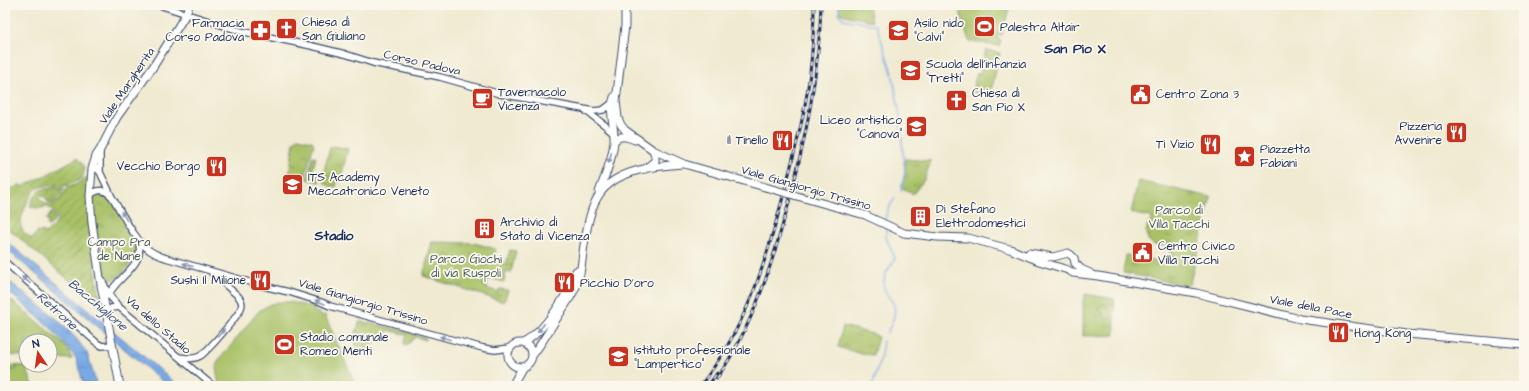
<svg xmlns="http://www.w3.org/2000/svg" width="1529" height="391" viewBox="0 0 1529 391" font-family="'Architects Daughter',sans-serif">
<defs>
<pattern id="grass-tufts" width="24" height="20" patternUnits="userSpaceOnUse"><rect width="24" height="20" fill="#a8c166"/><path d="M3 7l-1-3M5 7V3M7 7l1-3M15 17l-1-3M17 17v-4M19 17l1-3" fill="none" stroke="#889d57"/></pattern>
<pattern id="garden-furrows" width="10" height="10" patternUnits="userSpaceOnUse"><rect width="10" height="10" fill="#a8c166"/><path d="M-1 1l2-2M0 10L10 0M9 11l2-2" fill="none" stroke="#889d57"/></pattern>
<pattern id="water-ripples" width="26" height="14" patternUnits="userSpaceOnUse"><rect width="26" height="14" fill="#79a9e4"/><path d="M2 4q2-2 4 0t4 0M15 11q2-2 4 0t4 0" fill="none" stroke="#628abc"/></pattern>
</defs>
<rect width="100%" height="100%" fill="#fbf7ec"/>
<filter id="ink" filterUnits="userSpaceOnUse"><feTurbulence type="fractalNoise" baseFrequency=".025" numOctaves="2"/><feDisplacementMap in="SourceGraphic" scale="8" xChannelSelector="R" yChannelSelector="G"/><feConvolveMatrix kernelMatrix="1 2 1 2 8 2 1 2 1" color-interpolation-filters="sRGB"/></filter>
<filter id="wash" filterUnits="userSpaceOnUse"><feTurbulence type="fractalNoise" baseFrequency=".012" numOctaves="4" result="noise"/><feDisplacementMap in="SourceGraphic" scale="16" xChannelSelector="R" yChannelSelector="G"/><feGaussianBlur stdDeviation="0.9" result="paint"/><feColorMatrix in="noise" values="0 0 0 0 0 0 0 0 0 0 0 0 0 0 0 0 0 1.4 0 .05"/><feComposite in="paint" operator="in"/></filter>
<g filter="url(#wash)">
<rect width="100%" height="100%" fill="#f0ead1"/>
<path fill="url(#grass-tufts)" stroke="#627862" d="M298,138L312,141L314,144L304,179L289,175L294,142Z
M334,146L348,149L340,182H337L336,187C329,186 324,185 322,178L330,148Z
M313,156L316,157L312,173L320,175L319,182L307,179Z
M905,159L931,161L924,180L913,194L904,189L902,186L905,173Z
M1138,181L1211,197L1190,283L1187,285L1123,273L1126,255L1166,262L1169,259L1171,242C1152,254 1137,234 1153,218L1131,213Z
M101,192C111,198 115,207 121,216C133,235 147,248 127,268C123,272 119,278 113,280L106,278L104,273L93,211L94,195Z
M432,242L474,243L496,249L494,257L500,258L499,262L506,264L510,250L516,251L511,273L506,272L504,282L489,278L486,288L498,292L499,289L508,290L504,302L423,276Z
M1085,294L1114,299L1115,335L1083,336V300L1085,299Z
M360,321L401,330L426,338V340L415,337L407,345L404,344L407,335L388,330L385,337H383L361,354C352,342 355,334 360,321Z
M843,326L876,335L878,337L873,355L862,354L838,347Z"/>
<path fill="url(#garden-furrows)" stroke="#627862" d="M77,158C84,164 87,170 81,179C76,182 70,185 64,186C54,187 42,183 34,191C28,198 25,208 22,216C18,227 23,233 32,239L37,232L40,233L41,231L45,233L47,231L48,232C51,228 56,225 58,220C53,209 52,206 40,208C37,209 34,207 30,207C36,185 46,189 64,188L60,196L53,202H48L46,198L41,195L39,197L42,201L46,204H52L60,199L67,188L77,184L87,177L89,226L100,299H99V302L81,290L5,226V191L21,185L22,187L48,174Z
M52,212L56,220L49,226L47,225L49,222L46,220Z
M5,365L25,366L33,386H23L17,369L5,373Z"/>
<path fill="#a8c166" stroke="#627862" d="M839,5H872L869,6L872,21L841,14L839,11Z
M958,5H1010L1002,35L998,34L997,39L1001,40L999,46L969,41Z
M986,50L1000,53L990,96L972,91L977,73L980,74Z
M5,295L61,342L68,350L72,359L50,358V341H26V356L8,355L5,353L11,345L5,340Z
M281,302H291L315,308L314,311L317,313L319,312L321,316L325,315L356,386H219L216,367L218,361L259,311L270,304Z
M1104,303L1112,314L1110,318L1106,319L1098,308Z
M16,366H25L33,385L5,386V373L17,369Z"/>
<path fill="url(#water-ripples)" stroke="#4a6ca1" d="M5,240L179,386H168L5,248Z
M5,278L58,320L76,338L87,353L97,386H84L76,358L68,348L50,327L5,289Z"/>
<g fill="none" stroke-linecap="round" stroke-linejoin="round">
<path stroke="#79a9e4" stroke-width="1.5" d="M839,5V14L843,19L876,25L877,27L892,73L899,110L905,172L901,191
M885,222C885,213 890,206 895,198
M886,228V238L895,258C891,269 883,270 884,287C885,294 889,297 893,303C898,312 891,325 887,333
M872,386L880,361L883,341"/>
</g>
</g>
<g filter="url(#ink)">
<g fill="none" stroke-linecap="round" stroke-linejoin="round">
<defs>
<path id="minor" d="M159,5L240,31L312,46L345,54L373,63L440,77L500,94L594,111L603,110L611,104
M586,111L606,126L614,133
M93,165L100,172L111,195
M100,172V151
M90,196C97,188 105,189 112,197C122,213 134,239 149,250C154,254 160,256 166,258L263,286L289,292L321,302L330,306L483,348L495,350L510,348
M5,262L97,343L102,346L112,345
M103,282L109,295L119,307L213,386
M108,296C117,276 147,265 138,240
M107,314L111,308L119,307
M179,357C186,358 194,360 200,356C207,352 239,315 241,308C243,303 241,300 238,296L212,273"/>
<path id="major" d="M625,5V26L616,101L618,118L621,125L625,130L653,150L684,164L765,187
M614,141C621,134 627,137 635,140
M645,169L655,161V156L653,150
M599,192C605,176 613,158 614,141C615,125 608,113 614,97
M836,207L865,215L904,233L937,237L968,238L1013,250
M1010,249L1039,261L1068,270L1073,273L1098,276L1196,293L1300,319L1407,334L1524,344
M1029,253L1053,257L1068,253L1071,255L1074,258L1075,263L1081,269L1090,273
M508 355a12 12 0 1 1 24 0a12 12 0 1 1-24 0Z
M523,343C543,333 570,293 576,271
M532,356C543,342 551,327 561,312C567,302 575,292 578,281C582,269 582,257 584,245C587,229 590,208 599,195C615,170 654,166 682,164
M120,386L101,285L92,223L90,196L92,169L96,156L100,150L117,117L153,67L186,14L189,5
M512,386L522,368"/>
</defs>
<use href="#minor" stroke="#3b4b6f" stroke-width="8"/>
<use href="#major" stroke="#3b4b6f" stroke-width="9"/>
<use href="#minor" stroke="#fff" stroke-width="5.5"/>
<use href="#major" stroke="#fff" stroke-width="7"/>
<defs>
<path id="rail" d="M717,378C754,325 772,264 789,202C806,137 819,73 821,5
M700,386C747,326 765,265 784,193C795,150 807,107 811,63C813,43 814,24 814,5
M708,386L717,373"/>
</defs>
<use href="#rail" stroke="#1b2f5e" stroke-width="3"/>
<use href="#rail" stroke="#fbf7ec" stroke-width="1.5" stroke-dasharray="4.5" stroke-linecap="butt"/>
<defs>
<path id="major-bridge" d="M765,187L836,207"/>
</defs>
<use href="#major-bridge" stroke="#3b4b6f" stroke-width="9" stroke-linecap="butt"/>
<use href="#major-bridge" stroke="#fff" stroke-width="7"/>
</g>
<defs><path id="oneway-solid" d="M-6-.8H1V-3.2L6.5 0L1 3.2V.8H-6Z"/></defs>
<g fill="#8d97ae">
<use href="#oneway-solid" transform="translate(610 158) rotate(105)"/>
<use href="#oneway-solid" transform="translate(124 216) rotate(-122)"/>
<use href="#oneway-solid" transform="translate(188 265) rotate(-163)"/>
<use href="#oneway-solid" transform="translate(26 280) rotate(-139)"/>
<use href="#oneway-solid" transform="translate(320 302) rotate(-159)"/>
<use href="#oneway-solid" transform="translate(541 328) rotate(129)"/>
<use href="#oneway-solid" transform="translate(221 333) rotate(-50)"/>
<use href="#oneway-solid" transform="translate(445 338) rotate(-164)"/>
</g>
</g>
<defs>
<symbol id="stadium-square" viewBox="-11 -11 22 22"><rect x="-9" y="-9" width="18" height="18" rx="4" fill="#c8321e" stroke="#fbf7ec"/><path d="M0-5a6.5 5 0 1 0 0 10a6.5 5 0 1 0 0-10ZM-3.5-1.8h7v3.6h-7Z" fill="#fff"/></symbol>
<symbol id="church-square" viewBox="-11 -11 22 22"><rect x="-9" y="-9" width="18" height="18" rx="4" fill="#c8321e" stroke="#fbf7ec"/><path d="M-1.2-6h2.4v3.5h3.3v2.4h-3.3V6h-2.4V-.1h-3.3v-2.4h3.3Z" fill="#fff"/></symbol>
<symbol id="pharmacy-square" viewBox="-11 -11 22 22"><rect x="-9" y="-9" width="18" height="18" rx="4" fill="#c8321e" stroke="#fbf7ec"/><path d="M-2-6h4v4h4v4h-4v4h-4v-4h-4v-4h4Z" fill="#fff"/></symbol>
<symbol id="school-square" viewBox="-11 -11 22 22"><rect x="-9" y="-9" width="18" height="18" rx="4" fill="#c8321e" stroke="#fbf7ec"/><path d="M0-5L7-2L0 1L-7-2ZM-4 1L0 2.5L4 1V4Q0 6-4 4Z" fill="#fff"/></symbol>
<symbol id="civic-square" viewBox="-11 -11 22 22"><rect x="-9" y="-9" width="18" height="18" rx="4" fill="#c8321e" stroke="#fbf7ec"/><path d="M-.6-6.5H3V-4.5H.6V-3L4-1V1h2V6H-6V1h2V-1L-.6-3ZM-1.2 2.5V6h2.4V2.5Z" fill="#fff"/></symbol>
<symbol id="cafe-square" viewBox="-11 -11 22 22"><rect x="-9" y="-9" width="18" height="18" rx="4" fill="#c8321e" stroke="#fbf7ec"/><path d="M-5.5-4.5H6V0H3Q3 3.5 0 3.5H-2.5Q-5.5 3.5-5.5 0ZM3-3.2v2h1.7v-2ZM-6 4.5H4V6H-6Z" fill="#fff"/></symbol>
<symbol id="restaurant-square" viewBox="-11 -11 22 22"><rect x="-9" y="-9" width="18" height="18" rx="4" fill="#c8321e" stroke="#fbf7ec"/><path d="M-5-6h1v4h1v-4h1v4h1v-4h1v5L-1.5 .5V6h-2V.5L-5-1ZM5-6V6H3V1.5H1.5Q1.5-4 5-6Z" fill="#fff"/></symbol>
<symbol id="sight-square" viewBox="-11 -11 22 22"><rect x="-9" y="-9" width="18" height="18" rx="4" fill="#c8321e" stroke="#fbf7ec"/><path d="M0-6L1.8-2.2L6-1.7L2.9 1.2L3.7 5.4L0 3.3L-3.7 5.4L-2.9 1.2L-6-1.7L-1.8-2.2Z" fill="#fff"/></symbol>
<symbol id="university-square" viewBox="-11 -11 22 22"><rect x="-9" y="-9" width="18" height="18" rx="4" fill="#c8321e" stroke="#fbf7ec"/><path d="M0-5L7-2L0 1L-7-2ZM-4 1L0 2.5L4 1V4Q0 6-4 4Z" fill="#fff"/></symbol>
<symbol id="building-square" viewBox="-11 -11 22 22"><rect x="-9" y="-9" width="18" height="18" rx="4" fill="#c8321e" stroke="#fbf7ec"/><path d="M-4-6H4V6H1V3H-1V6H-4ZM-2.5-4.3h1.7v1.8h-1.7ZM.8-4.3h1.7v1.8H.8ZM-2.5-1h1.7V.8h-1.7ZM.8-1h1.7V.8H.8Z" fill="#fff"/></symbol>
</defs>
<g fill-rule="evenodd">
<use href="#stadium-square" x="972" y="14" width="25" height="25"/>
<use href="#church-square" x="274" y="16" width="25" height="25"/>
<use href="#pharmacy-square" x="248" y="18" width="25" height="25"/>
<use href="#school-square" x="886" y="18" width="25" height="25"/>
<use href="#school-square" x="898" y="58" width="25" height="25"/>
<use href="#civic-square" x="1128" y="82" width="25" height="25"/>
<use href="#cafe-square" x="470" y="86" width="25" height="25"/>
<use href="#church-square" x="944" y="88" width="25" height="25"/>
<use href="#school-square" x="904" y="114" width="25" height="25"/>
<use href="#restaurant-square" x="1444" y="120" width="25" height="25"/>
<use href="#restaurant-square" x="770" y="128" width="25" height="25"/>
<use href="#restaurant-square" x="1198" y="132" width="25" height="25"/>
<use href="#sight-square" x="1232" y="144" width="25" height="25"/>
<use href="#restaurant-square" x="204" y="154" width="25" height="25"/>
<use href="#university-square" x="280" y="172" width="25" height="25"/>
<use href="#building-square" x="908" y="204" width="25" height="25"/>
<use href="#building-square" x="472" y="216" width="25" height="25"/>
<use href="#civic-square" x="1130" y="240" width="25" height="25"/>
<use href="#restaurant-square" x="248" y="268" width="25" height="25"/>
<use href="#restaurant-square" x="552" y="270" width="25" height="25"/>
<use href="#restaurant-square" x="1326" y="320" width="25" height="25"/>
<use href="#stadium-square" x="272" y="332" width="25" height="25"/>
<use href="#school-square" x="606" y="344" width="25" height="25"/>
</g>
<g text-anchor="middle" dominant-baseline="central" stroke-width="3.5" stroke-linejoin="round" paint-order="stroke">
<g font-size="12" fill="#1b2f5e" stroke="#fbf7ec" text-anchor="start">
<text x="302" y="22">Chiesa di<tspan x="302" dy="14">San Giuliano</tspan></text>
<text x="244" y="23" text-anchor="end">Farmacia<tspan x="244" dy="14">Corso Padova</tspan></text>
<text x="914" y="23">Asilo nido<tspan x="914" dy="14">"Calvi"</tspan></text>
<text x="1000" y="27">Palestra Altair</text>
<text x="926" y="64">Scuola dell'infanzia<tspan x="926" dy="14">"Tretti"</tspan></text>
<text x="498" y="92">Tavernacolo<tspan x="498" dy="14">Vicenza</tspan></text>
<text x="972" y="93">Chiesa di<tspan x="972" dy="14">San Pio X</tspan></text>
<text x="1156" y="94">Centro Zona 3</text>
<text x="902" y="120" text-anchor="end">Liceo artistico<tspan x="902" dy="14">"Canova"</tspan></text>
<text x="1442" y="126" text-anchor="end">Pizzeria<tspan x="1442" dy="14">Avvenire</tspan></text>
<text x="768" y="140" text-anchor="end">Il Tinello</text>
<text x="1194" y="144" text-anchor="end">Ti Vizio</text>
<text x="1260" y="149">Piazzetta<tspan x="1260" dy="14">Fabiani</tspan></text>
<text x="200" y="166" text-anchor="end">Vecchio Borgo</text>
<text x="308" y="177">ITS Academy<tspan x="308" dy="14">Meccatronico Veneto</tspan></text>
<text x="936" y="209">Di Stefano<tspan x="936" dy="14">Elettrodomestici</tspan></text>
<text x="500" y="222">Archivio di<tspan x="500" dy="14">Stato di Vicenza</tspan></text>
<text x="1158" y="246">Centro Civico<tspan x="1158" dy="14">Villa Tacchi</tspan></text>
<text x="246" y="280" text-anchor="end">Sushi Il Milione</text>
<text x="580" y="283">Picchio D'oro</text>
<text x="1354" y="333">Hong Kong</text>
<text x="300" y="337">Stadio comunale<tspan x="300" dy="14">Romeo Menti</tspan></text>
<text x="634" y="350">Istituto professionale<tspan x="634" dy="14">"Lampertico"</tspan></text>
</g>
<g font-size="12" fill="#1b2f5e" stroke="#fbf7ec">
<text transform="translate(422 63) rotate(13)">Corso Padova</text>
<text transform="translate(127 86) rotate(-56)">Viale Margherita</text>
<text transform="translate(806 188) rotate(16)">Viale Giangiorgio Trissino</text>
<text transform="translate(363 302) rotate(17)">Viale Giangiorgio Trissino</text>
<text transform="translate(1311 307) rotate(11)">Viale della Pace</text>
<text transform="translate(158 325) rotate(41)">Via dello Stadio</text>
</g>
<g font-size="12" fill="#455b60" stroke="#fbf7ec">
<text x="1179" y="210">Parco di<tspan x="1179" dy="14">Villa Tacchi</tspan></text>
<text x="119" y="242">Campo Pra<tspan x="119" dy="14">de Nane</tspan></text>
<text x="466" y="259">Parco Giochi<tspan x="466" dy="14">di via Ruspoli</tspan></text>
</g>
<g font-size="13" font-style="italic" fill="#375486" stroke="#fbf7ec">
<text transform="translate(98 305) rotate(40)">Bacchiglione</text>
<text transform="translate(57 311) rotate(42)">Retrone</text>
</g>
<g font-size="14" font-weight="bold" fill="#1b2f5e" stroke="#fbf7ec">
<text x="1075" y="49">San Pio X</text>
<text x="334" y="236">Stadio</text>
</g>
</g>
<rect width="1529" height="391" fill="none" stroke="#fbf7ec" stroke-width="20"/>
<g transform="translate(38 353) rotate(347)"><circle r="19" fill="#fbf7ec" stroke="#a1a7b3"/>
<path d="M0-3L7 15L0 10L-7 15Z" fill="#c8321e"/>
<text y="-6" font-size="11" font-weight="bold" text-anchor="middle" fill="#1b2f5e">N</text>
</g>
</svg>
